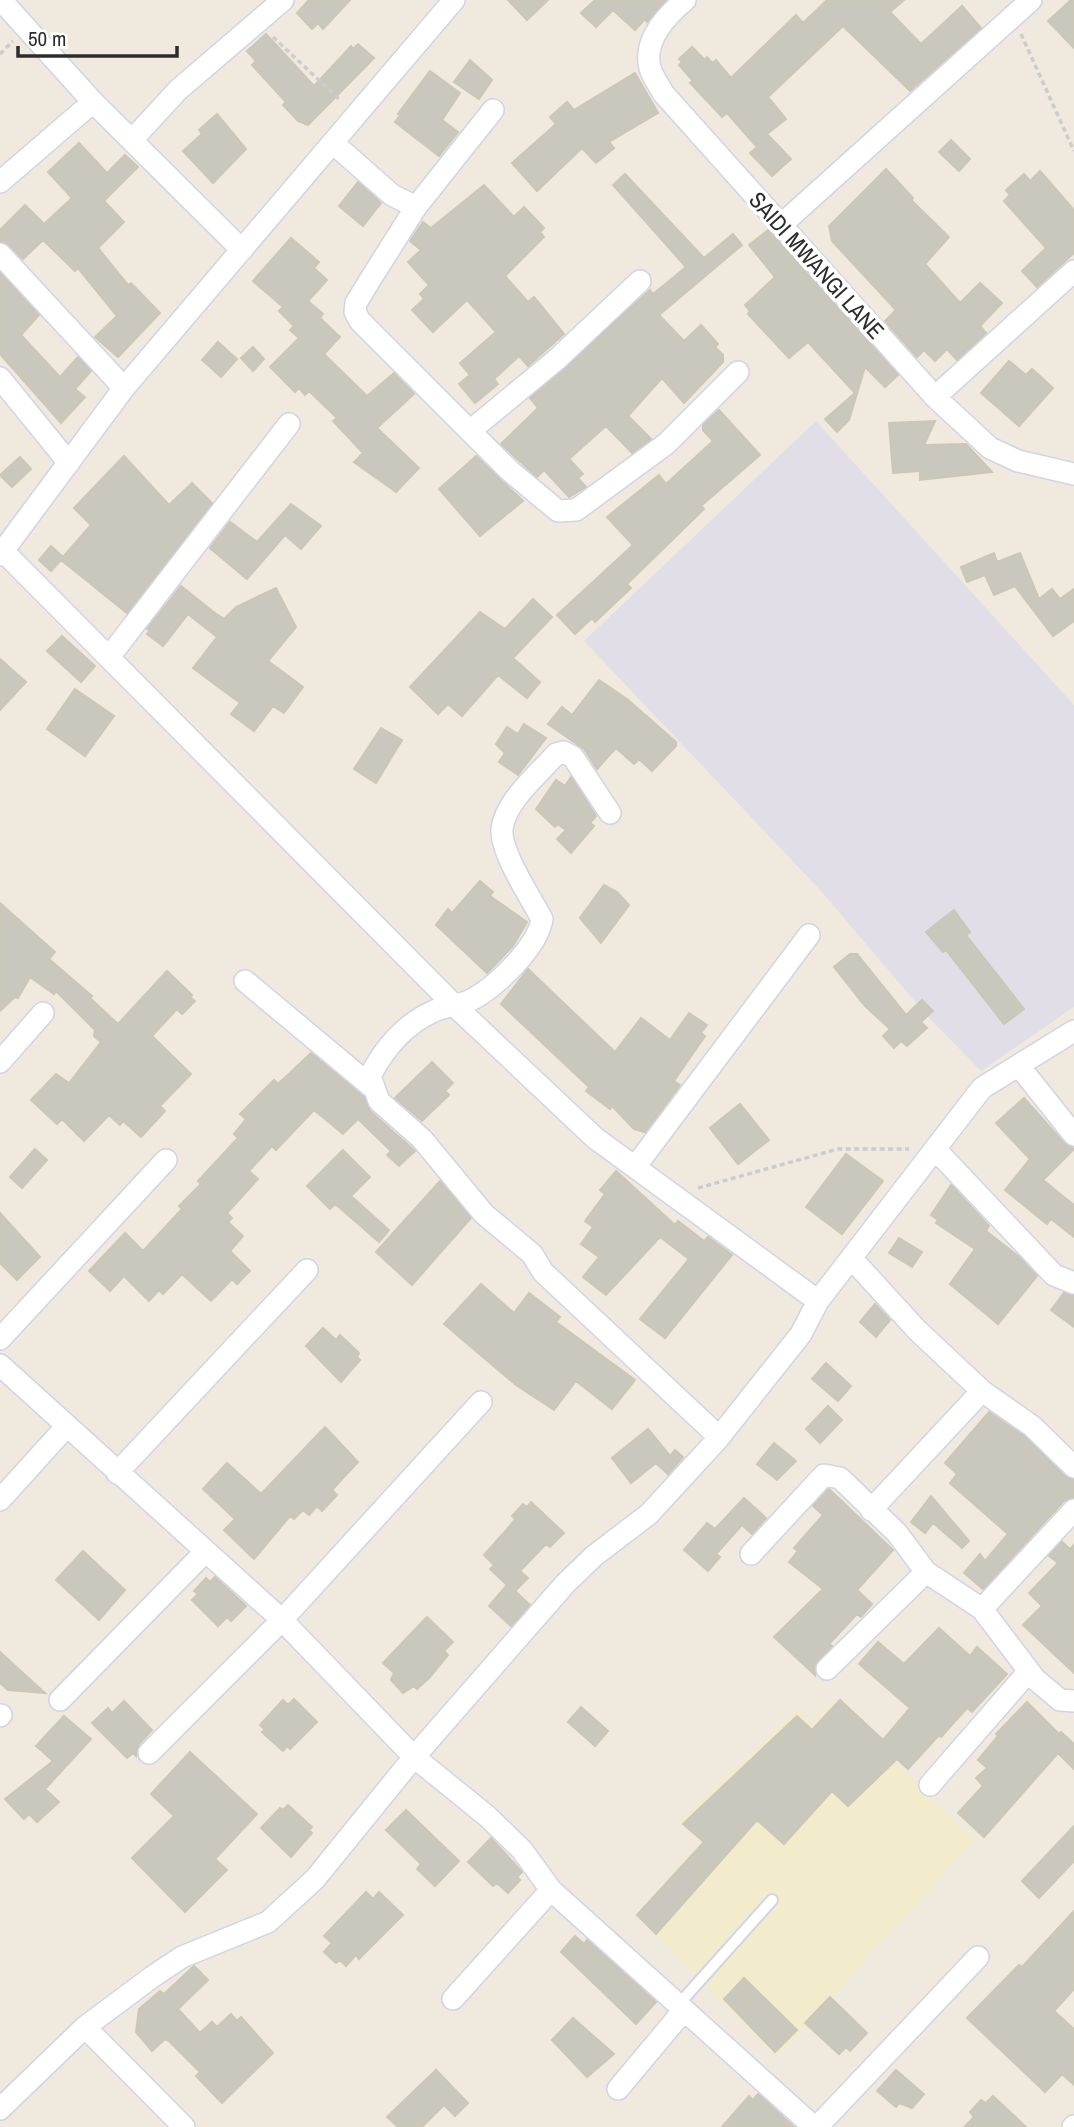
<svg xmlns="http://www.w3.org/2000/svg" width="1074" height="2127" viewBox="0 0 1074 2127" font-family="'Archivo Narrow',sans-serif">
<rect width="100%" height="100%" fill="#efeadd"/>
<path fill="#e2dee7" d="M816,421L1074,705V1007L981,1071L929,1018L821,891L584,641Z"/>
<path fill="#f2eccc" d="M835,1700L961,1829L977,1838L777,2057L637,1915L701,1841L680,1823L797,1710L812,1725Z"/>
<path fill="#cac7bd" stroke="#cbc7b6" stroke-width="2" d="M309,0H350L323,29L318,23L312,29L297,13Z
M508,0H548L527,20Z
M595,0H666L647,22L645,19L635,30L613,10L596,27L581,13Z
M827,0H904L890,12L921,44L962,6L981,28L910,91L843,26L768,97L786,119L767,134L791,159L772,176L750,153L757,147L727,113L722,117L690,83L693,81L679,65L682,62L679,59L692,47L705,60L707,57L712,63L716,60L731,78L796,15L803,23Z
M1071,0H1074V48L1048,21Z
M266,34L314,86L351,46L353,49L358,44L374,58L308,125L298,121L283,105L286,102L252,65L256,61L247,51Z
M470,60L492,80L479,99L454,82Z
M430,71L460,93L442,120L458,132L439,156L395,122L400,115L398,114Z
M635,73L658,113L609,142L614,148L596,163L582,148L537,191L512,163L556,124L550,117L567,102L574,110Z
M217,114L246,149L213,183L183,151L202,134L199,130Z
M951,140L970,159L959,171L939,152Z
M79,143L107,173L125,155L138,167L104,201L124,222L98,248L128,285L131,283L160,313L118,357L95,337L117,316L78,268L75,271L43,240L23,259L9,245L0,241V230L25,205L44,224L72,198L48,172Z
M886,169L913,198L911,200L949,237L925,264L960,303L980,283L1002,303L980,326L986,333L957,360L947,349L935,361L924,350L917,357L885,321L896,310L832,241L829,226Z
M1040,171L1074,210V253L1037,287L1022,271L1046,248L1004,201L1010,195L1006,190L1024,174L1030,181Z
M625,174L704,258L733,234L742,245L659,315L684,341L701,325L718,344L715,347L723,355V362L684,403L662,378L628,416L651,439L632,453L606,426L569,459L583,474L578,478L586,487L569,497L544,470L537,477L501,444L538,408L530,398L650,290L653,294L686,267L613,185Z
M358,182L381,203L363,226L339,206Z
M484,185L514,217L524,207L544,228L540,232L544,237L505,276L528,302L534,297L564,334L528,366L519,356L494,379L498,384L475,403L459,384L470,375L460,363L496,332L467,300L433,332L412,310L424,299L420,294L429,285L408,262L421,250L410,241L423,222L431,228Z
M768,230L898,375L885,387L865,367L849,420L837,432L825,419L855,393L808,342L789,358L748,314L750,311L745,305L775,277L749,245Z
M291,238L319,262L314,268L327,280L308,301L323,314L320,318L340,337L324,354L367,396L394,373L414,394L377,428L419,468L396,492L354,462L363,453L333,421L337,418L309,391L305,395L299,388L295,392L270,367L299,338L290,330L294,326L279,311L283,307L253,281Z
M0,273L39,315L21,335L60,377L78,357L91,371L75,389L85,397L61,423L0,354Z
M218,342L237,359L221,377L202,360Z
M253,347L264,359L253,371L241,358Z
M1009,361L1026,375L1032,369L1053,388L1019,426L981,393Z
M719,410L760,455L701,506L704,509L627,584L631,588L595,622L592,618L575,634L557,615L633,545L607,517L659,475L666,484L713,441L703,430V425Z
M935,421L924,445L966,444L992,472L920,480V471L893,473L889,423Z
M124,456L169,505L192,483L212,503L127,613L61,560L51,571L39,560L51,546L63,557L91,525L74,508Z
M476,456L523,501L480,536L439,489Z
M20,457L31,469L12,487L0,475Z
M291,504L321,526L301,549L285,535L247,579L210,548L230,522L257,542Z
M994,553L997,562L1020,553L1039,599L1052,589L1060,599L1074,589V621L1053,636L1015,586L994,595L985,575L967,582L961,567Z
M181,586L216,614L213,618L218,615L224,619L236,607L276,588L296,627L268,661L303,687L284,713L273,706L254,731L231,714L240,703L193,668L217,637L188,614L163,646L147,634L150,630L147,629Z
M533,599L552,617L513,658L540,682L527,698L498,675L462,716L448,704L438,714L410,687L480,612L505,629Z
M62,636L95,666L81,682L47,651Z
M0,659L26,682L0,710Z
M599,680L627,699L676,742V746L652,771L639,759L634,764L616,748L597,769L584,749L548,724L562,707L572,715Z
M75,689L114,716L85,756L47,729Z
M524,724L546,738L518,775L499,762L505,753L496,744L507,727L518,734Z
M381,728L402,740L376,783L354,769Z
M571,777L596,816L590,823L594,826L571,853L557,839L566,830L557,824L555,827L536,809L556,780L565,786Z
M480,881L493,892L490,896L527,922L513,946L487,973L436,925L448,909L452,913Z
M604,885L617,892L629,905L601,943L580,918Z
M0,903L55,952L49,959L92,996L90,998L118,1024L167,971L192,995L190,997L195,1001L182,1014L177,1009L152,1036L191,1074L160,1106L165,1111L141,1137L123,1121L120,1125L109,1115L84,1141L62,1119L57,1124L31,1100L56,1074L69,1083L101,1042L94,1036L95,1030L56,991L54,994L30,977L18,998L15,997L0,1011Z
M954,910L970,932L966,935L1024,1009L1004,1024L946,950L943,952L926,932Z
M850,954H857L906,1015L922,1000L933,1011L921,1022L927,1028L907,1046L901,1041L894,1048L883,1036L890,1029L865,1006L834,967Z
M528,969L615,1052L641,1018L670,1040L689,1013L707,1025L701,1033L705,1036L674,1081L680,1085L645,1132L634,1129L612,1106L610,1109L586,1091L589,1087L501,1004Z
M311,1053L364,1097L370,1111L415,1151L399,1166L387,1155L391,1151L358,1119L343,1134L314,1110L276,1150L272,1146L249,1171L258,1179L227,1213L232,1218L228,1222L243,1236L230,1251L250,1271L237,1284L232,1279L211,1301L182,1274L163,1294L159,1290L149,1301L124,1276L110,1291L89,1271L125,1233L143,1251L182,1209L179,1206L201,1184L198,1181L238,1138L234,1134L246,1119L240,1114L274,1080L278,1084Z
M432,1062L453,1083L445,1091L449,1095L422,1121L395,1098Z
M1024,1098L1064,1143L1074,1149L1043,1180L1074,1205V1237L1051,1219L1047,1224L1005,1190L1030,1159L996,1123Z
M740,1104L769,1140L738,1164L710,1128Z
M35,1149L47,1160L22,1188L10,1177Z
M343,1150L370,1177L351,1196L389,1230L379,1242L340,1208L335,1204L330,1209L307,1186Z
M846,1154L883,1181L842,1234L806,1207Z
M616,1171L675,1225L678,1221L704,1241L708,1237L732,1255L665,1338L640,1319L689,1259L660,1237L606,1295L583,1277L599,1257L581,1244L593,1227L585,1221L605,1194L600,1190Z
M440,1181L471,1218L412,1285L376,1252Z
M951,1185L989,1226L986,1231L1018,1256L1037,1276L998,1324L950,1284L975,1249L936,1223L938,1220L931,1215Z
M0,1213L40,1257L17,1280L0,1263Z
M899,1238L922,1252L912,1267L889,1253Z
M481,1284L514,1313L529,1293L560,1317L556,1322L635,1380L612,1409L576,1381L554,1410L516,1385L444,1324Z
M1064,1293L1074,1296V1327L1051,1310Z
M875,1304L890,1320L876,1337L860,1322Z
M323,1328L336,1340L340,1335L359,1353L357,1357L360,1360L341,1382L306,1346Z
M826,1363L851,1386L838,1401L812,1379Z
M828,1406L842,1420L820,1443L806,1429Z
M989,1412L1024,1436L1065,1476L1074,1480V1497L1064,1501L983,1589L964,1573L980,1554L985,1561L1008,1534L950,1483L957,1474L945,1463Z
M325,1427L358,1462L332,1490L337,1495L322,1511L317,1506L309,1515L303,1510L294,1519L290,1516L254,1559L224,1530L235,1519L203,1489L227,1463L261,1494Z
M648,1429L670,1456L675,1450L683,1457L668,1474L656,1463L631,1483L612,1458Z
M774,1443L796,1461L777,1480L757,1464Z
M829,1489L893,1550L857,1590L872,1604L861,1617L857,1614L829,1644L832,1646L815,1665V1675L774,1637L823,1589L789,1562L798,1551L794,1548L823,1515L813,1506Z
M931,1496L969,1541L962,1548L933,1523L925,1533L911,1522Z
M744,1498L766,1518L752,1534L742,1525L716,1554L720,1557L708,1571L684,1550L707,1523L715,1529Z
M531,1502L564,1533L550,1547L546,1544L520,1571L528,1578L515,1591L530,1605L511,1626L489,1606L507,1585L490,1569L494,1565L484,1555L509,1527L515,1519L512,1516L523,1504L527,1507Z
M1062,1542L1070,1549L1074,1545V1673L1023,1625L1042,1606L1029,1593L1058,1563L1049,1556Z
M83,1551L125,1590L99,1620L56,1580Z
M215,1577L246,1606L231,1621L227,1617L218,1626L192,1600L198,1594L194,1591L206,1578L210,1582Z
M427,1617L453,1642L444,1651L448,1655L430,1677L417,1689L414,1686L403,1693L391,1680L394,1673L383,1663Z
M939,1628L970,1656L977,1647L1007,1674L972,1712L967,1708L941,1737L939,1735L908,1769L897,1759L848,1806L832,1791L784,1844L757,1820L656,1934L637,1915L704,1842L683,1824L797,1716L812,1730L840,1700L883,1740L910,1708L859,1664L878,1642L904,1664Z
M0,1652L45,1693L8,1690L0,1683Z
M294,1699L317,1722L290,1749L287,1746L283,1751L262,1732L265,1730L260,1725L283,1700L288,1705Z
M124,1701L152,1730L139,1744L136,1756L133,1753L127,1758L92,1723L108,1708L112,1713Z
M1027,1702L1059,1734L1061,1732L1074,1744V1769L1058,1753L984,1837L958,1813L983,1786L976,1778L987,1768L978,1760L998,1736L996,1734Z
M581,1707L608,1731L595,1746L568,1722Z
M64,1716L91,1739L45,1789L59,1802L37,1822L29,1814L24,1819L5,1799L53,1761L36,1746Z
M190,1752L257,1814L215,1859L227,1870L185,1912L132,1858L174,1816L151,1794Z
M288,1805L312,1827L309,1830L312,1833L291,1857L261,1828L280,1808L283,1810Z
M406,1810L459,1861L435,1886L417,1869L421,1864L386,1830Z
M1074,1826V1861L1039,1898L1022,1881Z
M491,1838L522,1872L517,1877L520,1880L508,1893L497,1883L493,1886L468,1862Z
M366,1892L373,1899L379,1892L403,1915L359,1959L356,1955L346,1966L340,1960L336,1963L324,1952L332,1943L324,1936Z
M1074,1911V1989L1054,2011L1074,2029V2085L1062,2074L1045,2092L967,2018L1019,1965L1022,1967Z
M575,1936L584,1944L587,1940L656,2002L636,2024L561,1952Z
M194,1966L208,1980L178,2009L200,2033L212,2022L217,2027L231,2014L237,2021L241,2017L273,2053L222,2103L196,2076L200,2072L169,2041L165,2039L152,2051L136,2032L139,2009L160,1991L164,1994Z
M744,1978L797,2030L775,2052L724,1999Z
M830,1997L867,2033L850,2051L846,2047L839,2054L805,2023Z
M573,2018L614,2054L587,2077L552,2040Z
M436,2070L468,2103L455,2116L444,2105L422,2127H398L387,2117Z
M896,2070L924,2094L912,2108L899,2103L896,2107L877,2091Z
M758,2094L794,2127H722L749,2096L753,2100Z
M993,2096L1026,2127H964L974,2117L970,2112L981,2100L986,2103Z"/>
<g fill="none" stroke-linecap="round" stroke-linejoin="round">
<defs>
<path id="lane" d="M678,2005L772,1900"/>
<path id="street" d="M1,0L93,102L242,250
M685,0C666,16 643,41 650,68C652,76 659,85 663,93L935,397L990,448L1018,461L1074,474
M493,110L416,207L370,280L356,303L355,312L360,321L510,471L558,511L576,510L666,444L738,372
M132,140L178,90L283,0
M333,143L392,195L416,207
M0,182L93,102
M781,225L1031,0
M0,254L124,388
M0,378L69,463
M935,397L1074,271
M470,431L556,360L640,281
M3,551L455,1006L595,1138L818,1301
M0,555L124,388L454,0
M109,657L289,424
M610,813L573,757L564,752L556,754C539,774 505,801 502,829C500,852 531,898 542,919C538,947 494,989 469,1001C457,1006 443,1006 432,1012C404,1025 384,1049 370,1076L379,1101L422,1139L484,1214L532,1254L543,1272L719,1437
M245,981L372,1087
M1074,1031L982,1088L935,1149L1054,1275L1074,1283
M0,1062L43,1013
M1019,1066L1074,1135
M635,1167L809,935
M853,1260L917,1330L982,1391L1032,1426L1074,1467
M0,1339L166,1160
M0,1365L282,1620L414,1757L487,1816L522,1850L551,1890L814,2127
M117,1473L307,1270
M0,1500L66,1427
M871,1510L982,1391
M751,1554L824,1475L840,1478L897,1533L926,1572L982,1609L1035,1679L1060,1700L1074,1701
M982,1609L1074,1510
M827,1669L926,1572
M60,1700L205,1552
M0,1716L1,1715
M149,1753L282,1620L481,1402
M930,1785L1029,1671
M453,1999L551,1890
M85,2027L184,2127
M618,2089L684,2010
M0,2109L85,2027L152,1977L182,1957L268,1922L315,1879L414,1757L565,1584L594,1556L649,1514L717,1440L801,1334L818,1301L935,1149
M817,2127L978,1957
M1073,2127L1074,2126"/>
</defs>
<use href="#lane" stroke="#d2d3e6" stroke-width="14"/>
<use href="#street" stroke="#d2d3e6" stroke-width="24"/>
<path stroke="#ccc" stroke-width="3.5" stroke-dasharray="5 3.5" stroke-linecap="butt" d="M1021,34L1074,151
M273,37L341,101
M0,54L13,41
M698,1188L838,1149H909"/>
<use href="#lane" stroke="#fff" stroke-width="10"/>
<use href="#street" stroke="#fff" stroke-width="21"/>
</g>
<g text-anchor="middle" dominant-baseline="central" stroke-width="7" stroke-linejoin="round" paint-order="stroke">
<g font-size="23" fill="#2c2c2c" stroke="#fff">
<text transform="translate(817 265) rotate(48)">SAIDI MWANGI LANE</text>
</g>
</g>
<path d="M18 46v10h159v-10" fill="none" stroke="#2c2c2c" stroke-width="3.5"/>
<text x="28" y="46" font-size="21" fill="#2c2c2c" stroke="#ffffff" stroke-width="5" paint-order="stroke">50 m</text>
</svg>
